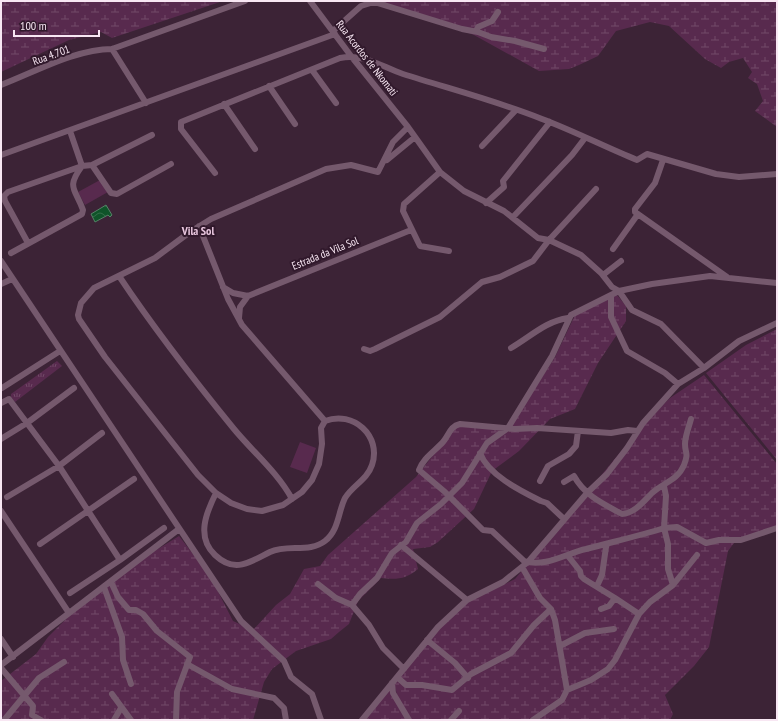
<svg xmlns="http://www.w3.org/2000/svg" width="778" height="721" viewBox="0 0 778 721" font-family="'PT Sans Narrow',sans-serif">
<defs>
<pattern id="grass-tufts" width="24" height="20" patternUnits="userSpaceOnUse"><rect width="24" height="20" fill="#582a4e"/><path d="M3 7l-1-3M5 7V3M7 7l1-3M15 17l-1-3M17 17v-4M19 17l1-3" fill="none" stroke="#714968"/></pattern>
<pattern id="wetland-marsh" width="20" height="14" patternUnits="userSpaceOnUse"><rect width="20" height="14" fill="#582a4e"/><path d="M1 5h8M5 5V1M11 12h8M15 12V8" fill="none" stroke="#714968"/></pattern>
<pattern id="water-waves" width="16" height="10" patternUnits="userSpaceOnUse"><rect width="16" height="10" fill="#0f5429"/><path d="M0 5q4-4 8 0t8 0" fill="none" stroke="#336d48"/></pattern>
</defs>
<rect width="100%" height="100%" fill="#3c2336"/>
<path fill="url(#grass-tufts)" d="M57,361L62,366L15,402L11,397V394Z"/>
<path fill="url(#wetland-marsh)" d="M1,1H223L112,38L101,32L69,40L1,72Z
M378,1H777V127L755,111L763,101L757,84L748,78L752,72L743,58L729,62L721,68L705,59L669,26L650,22L616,31L598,56L579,65L569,69L539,71L474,35Z
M617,295L626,306V321L598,363L575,409L550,419L519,451L492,471L474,509L438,542L430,547L413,549L418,569C406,579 397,580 381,578L358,601L349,624L339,632L331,639L296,651L272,669L264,682L253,720H1V681L36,654L48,637L69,616L145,557L179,536L210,576L233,621L253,630L276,605L290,594L304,569L320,566L328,555L416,477L453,430L458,426L500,430L507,432L555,357L575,315Z
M777,329V460L706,373L746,345Z
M704,375L777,464V526L734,543L728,551L709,647L694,666L665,695L673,714L670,720H411L398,698L394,684L438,629L468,602L515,579L648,419L670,398Z
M389,689L408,720H365Z"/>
<path fill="#582a4e" d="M100,180L108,192L85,205L78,192Z
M300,442L316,448L307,473L290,467Z"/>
<path fill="url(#water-waves)" stroke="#558066" d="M106,205L112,215L110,217L108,215L95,222L91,214Z"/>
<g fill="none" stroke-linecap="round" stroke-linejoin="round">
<path stroke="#75596d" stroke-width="6" d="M310,1L351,56L408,127L440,172L464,191L504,211L538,238L549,240L581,255L601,273L612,287L619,291L632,310L661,324L704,368
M333,31L361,6L374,2L462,29L478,32L491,37L515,41L544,49
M476,31L478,27L492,21L498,12
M112,49L146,103
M312,70L336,103
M1,85C35,72 76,49 112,49L245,1
M269,86L295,124
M224,104L255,149
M70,131L82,166
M482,146L516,110
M1,155L335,34
M387,160L415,137
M663,160L655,183L635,209V212L727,277
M92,165L152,135
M440,172L404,204L403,211L420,246L449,251
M215,173L181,129V122L340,58C364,53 382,67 403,74C450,89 497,101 542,119C574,131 605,147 637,160L647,154L716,174L739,177L777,174
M486,203L504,187L503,181L550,122
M513,217L572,155L585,138
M199,226L228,299L242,325L325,421
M28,243L5,201L4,196L8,192L82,166L92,165L111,193L117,194L171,164
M613,249L638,214
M11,253L82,214L83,210C75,188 66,188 82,166
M1,261L241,621L284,661L291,677L312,694L321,720
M603,275L621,261
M119,276C155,330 194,380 234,429C253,452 278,473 292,499
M1,284L12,279
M223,287L233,293L248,296L411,230
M611,296V317L627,351L665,373L678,384
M239,318L240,307L248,296
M511,348C530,337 546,321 568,318
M364,349L370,351L375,349L440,317L482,282L500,277L533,261L549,240L596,189
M2,388L60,351
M1,403L9,399L59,466L102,433
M637,431L628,430L611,433L537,428L515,429L460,424C450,426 449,435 443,442C435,451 423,458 419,470L445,492L483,530L492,531L524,561C545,568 567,553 586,549C612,542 639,536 664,528L668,544V569L673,585
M1,439L27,423L74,388
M480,453C488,475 521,491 541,501L547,503L564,519
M540,481L548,466L569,454L576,446L578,431
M564,482L574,476C585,496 604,504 622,514C634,514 644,501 652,493C663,483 678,480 684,465C689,452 685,454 685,444C685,436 689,427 691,419
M664,486L666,496L664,528L677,527L706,543L719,540H741L777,528
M216,493C206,513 196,537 215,555C235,574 250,562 270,552C287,544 310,553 325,541C339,530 338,512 345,498C353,485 367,480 372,465C382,436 353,410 325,421L321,428L322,444L319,464L312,480L302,492L283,505L262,511L247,509L231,503L216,493L198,475L105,357L79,319L78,315L81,303L94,288L155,258L190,232L211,219L326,169L351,165L378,172L393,142L408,127
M7,497L59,466L120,560
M1,511L69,613
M40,544L134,479
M401,545L467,600
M568,556L580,571L581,576L584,579L615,598
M522,567L540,598L551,609L555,620L567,690L562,700L533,720
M111,582L118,597L129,610H136L143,614L157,631L190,657L177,692L176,720
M318,584L336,598L352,605L369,625L383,648L404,669
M597,586L602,575L606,547L607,544
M104,587L122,637L123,660L131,684
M70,593L120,560L164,528
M352,605L360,594L377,578L392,553L406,542L417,523L441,504L462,483L487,443L508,428L552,356L571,315L619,291L652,284L710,276L777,283
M601,609L609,606L615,598L639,614
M1,639L13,657
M427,640L455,663L468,678
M560,646L585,633L614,629
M187,664L232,689L274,698L284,708L286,720
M1,665L179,529
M1,668L33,706L32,715L41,720
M397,677L406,685H422L452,690L471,674L511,653L534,625L551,609
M392,683L393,693L409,720
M567,690L591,680L608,669L615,660L639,614L650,602L673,585L697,555
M112,694L131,720
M5,719L39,678L64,662
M114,720L121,708
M362,720L438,627L467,600L503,582L528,562L587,493L607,474L627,448L643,423L678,384L704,368L739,341L777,323
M451,720L459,711"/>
</g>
<g text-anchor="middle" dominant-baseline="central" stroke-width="4" stroke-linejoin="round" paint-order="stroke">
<g font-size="11" fill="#f8e7f3" stroke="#31192c">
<text transform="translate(51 55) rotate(-20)">Rua 4.701</text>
<text transform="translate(367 58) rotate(52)">Rua Acordos de Nkomati</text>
<text transform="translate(325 253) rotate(-22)">Estrada da Vila Sol</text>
</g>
<g font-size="12" font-weight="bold" fill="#e9c7df" stroke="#31192c">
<text x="198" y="230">Vila Sol</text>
</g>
</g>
<rect width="778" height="721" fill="none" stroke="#f8e7f3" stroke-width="4"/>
<path d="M14 30v6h85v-6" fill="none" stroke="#f8e7f3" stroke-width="2"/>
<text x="20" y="30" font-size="12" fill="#f8e7f3" stroke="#31192c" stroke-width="3" paint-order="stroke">100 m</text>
</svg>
